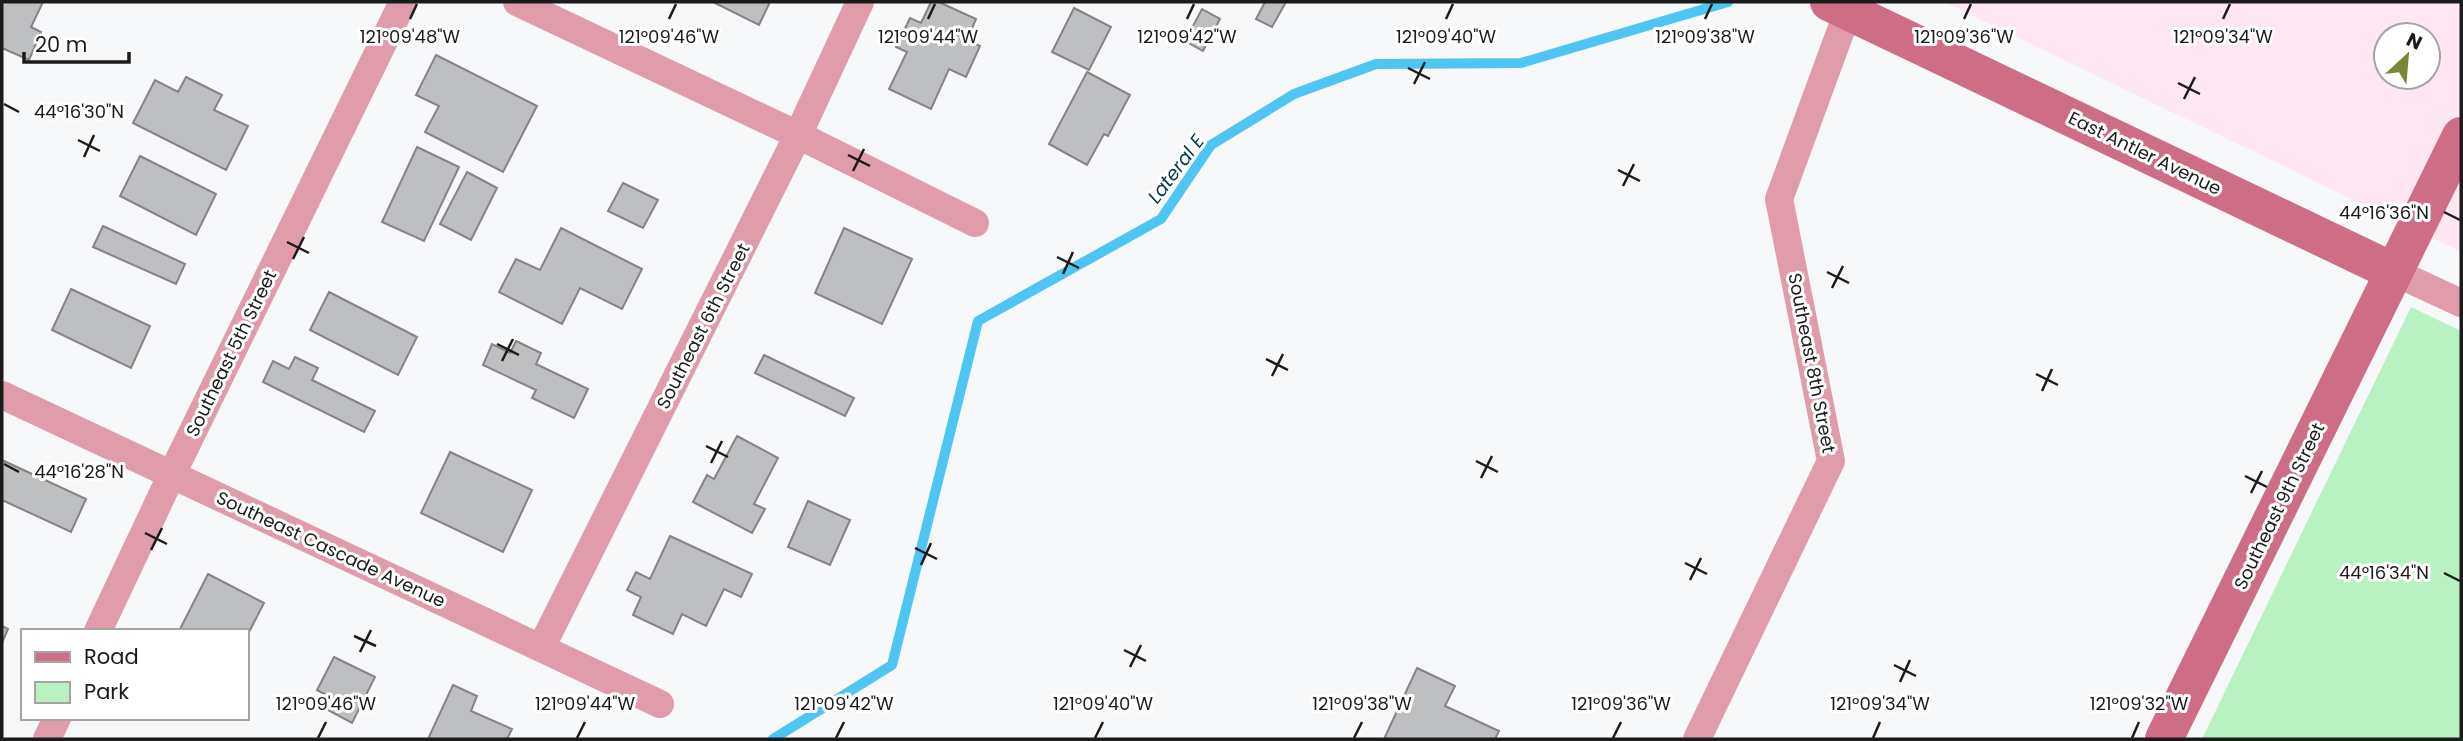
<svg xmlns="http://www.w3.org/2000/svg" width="2463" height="741" viewBox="0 0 2463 741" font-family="Poppins,sans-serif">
<rect width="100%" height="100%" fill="#f7f8fa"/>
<path fill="#fee7f3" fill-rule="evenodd" d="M1944,2H2461V252ZM2386,35H2428V77H2386Z"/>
<path fill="#b8f1c2" d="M2411,307L2461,331V739H2202Z"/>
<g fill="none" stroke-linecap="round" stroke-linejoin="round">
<path stroke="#4fc5f4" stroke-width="10" d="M773,739L892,665L978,321L1161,219L1211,145L1294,94L1376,64L1521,63L1728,2"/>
</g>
<path fill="#bebfc1" stroke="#848486" stroke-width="2" d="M2,2H43L31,27L41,32L29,60L2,48Z
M713,2H770L759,25Z
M931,2H939L976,19L967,40L980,46L966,77L949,69L931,109L889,89L907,52L896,47L910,18L921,23Z
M1265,2H1286L1272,27L1256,19Z
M1074,8L1111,27L1089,70L1052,52Z
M1202,9L1220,19L1203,51L1185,41Z
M436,55L537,106L503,172L425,132L439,106L416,95Z
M1087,72L1130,95L1108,136L1104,134L1087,165L1049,144Z
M186,77L222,95L214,110L248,126L226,170L133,123L155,80L178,92Z
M417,147L459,167L424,241L382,222Z
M140,156L216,194L196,235L120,196Z
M467,172L497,188L471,240L440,224Z
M623,183L658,200L643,228L608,211Z
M103,226L185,264L176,284L93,247Z
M561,228L642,269L622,309L580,288L562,324L499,292L516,259L540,270Z
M844,228L912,259L882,324L815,293Z
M71,289L150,326L131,368L52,330Z
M329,292L417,337L398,375L310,330Z
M516,341L541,353L536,364L588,389L574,418L532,398L536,390L483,365L492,344L510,353Z
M764,355L854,398L845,416L755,373Z
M295,357L318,368L312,380L375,411L364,432L263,382L273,361L289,369Z
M737,436L778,458L754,504L765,509L752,533L693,502L707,475L714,479Z
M450,452L532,490L503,552L421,513Z
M2,460L86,499L71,532L2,500Z
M808,501L850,520L830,565L788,547Z
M670,536L752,574L741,597L724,589L706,626L682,614L673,634L633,615L641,597L627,590L636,572L650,579Z
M208,574L264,603L247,636V631H179Z
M2,626L8,629L2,643Z
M334,657L375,677L352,723L328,710L334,699L317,690Z
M1417,668L1455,686L1445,706L1499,731L1495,739H1384Z
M453,685L477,696L471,711L512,729L507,739H428Z"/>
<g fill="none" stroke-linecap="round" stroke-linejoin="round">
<path stroke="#e09cab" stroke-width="28" d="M517,2L798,135L975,223
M2394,272L2461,303
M2,395L660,704
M98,631L172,474L403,2
M541,648L798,135L860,2
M47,739L57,718
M1697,739L1831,461L1779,199L1848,11"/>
<path stroke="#ce6d86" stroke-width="38" d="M1829,2L2394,272
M2164,739L2461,136"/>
</g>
<path fill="none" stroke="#1b1b1c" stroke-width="2.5" d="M410,19L417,4M669,19L676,4M928,19L935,4M1187,19L1194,4M1446,19L1453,4M1705,19L1712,4M1964,19L1971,4M2223,19L2230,4M1408,68L1430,79M2178,83L2200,94M1414,84L1425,62M2184,99L2195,77M4,104L19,112M78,140L100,151M848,155L870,166M84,157L94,135M1618,170L1640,181M853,171L864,149M1623,186L1634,164M2444,212L2460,220M287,242L309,253M1057,257L1079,268M293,259L304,237M1827,272L1849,283M1063,274L1073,252M1832,288L1843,266M497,344L519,355M1266,359L1288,370M502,361L513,339M2036,374L2058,385M1272,376L1283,354M2042,391L2052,369M706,446L728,457M1476,461L1498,472M711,463L722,441M4,464L19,472M2245,476L2267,487M1481,478L1492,456M2251,493L2262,471M145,533L167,544M915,548L937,559M151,550L162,528M1685,563L1707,574M921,565L931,543M2444,573L2460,581M1690,580L1701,558M354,636L376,646M1124,650L1146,661M360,652L371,630M1894,665L1916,676M1130,667L1141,645M1900,682L1910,660M318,738L326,722M577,738L585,722M836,738L844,722M1095,738L1103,722M1354,738L1362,722M1613,738L1621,722M1873,738L1880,722M2132,738L2139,722"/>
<g text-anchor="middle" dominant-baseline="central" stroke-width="6" stroke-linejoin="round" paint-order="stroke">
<g font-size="18" fill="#1b1b1c" stroke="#fff">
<text transform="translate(2145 153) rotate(26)">East Antler Avenue</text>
<text transform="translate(703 326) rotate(-63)">Southeast 6th Street</text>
<text transform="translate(231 353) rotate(-64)">Southeast 5th Street</text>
<text transform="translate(1812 363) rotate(79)">Southeast 8th Street</text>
<text transform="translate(2279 506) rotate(-64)">Southeast 9th Street</text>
<text transform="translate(331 549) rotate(25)">Southeast Cascade Avenue</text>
</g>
<g font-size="19" font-style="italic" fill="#02394c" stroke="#fff">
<text transform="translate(1176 169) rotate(-53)">Lateral E</text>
</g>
</g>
<g font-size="18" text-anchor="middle" fill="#1b1b1c" stroke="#fff" stroke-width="6" stroke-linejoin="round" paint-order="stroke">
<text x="410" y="43">121°09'48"W</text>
<text x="669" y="43">121°09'46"W</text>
<text x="1187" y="43">121°09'42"W</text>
<text x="1705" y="43">121°09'38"W</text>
<text x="928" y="43">121°09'44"W</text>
<text x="1446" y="43">121°09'40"W</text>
<text x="1964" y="43">121°09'36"W</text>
<text x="2223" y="43">121°09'34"W</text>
<text x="79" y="118">44°16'30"N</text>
<text x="2384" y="219">44°16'36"N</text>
<text x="79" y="478">44°16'28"N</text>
<text x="2384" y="579">44°16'34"N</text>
<text x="326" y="710">121°09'46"W</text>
<text x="585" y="710">121°09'44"W</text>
<text x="844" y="710">121°09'42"W</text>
<text x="1103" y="710">121°09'40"W</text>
<text x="1362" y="710">121°09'38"W</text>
<text x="1621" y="710">121°09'36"W</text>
<text x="1880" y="710">121°09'34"W</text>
<text x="2139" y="710">121°09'32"W</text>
</g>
<rect width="2463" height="741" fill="none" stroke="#1b1b1c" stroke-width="7"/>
<rect x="21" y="629" width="228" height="91" fill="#ffffff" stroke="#a4a4a4" stroke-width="2"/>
<rect x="35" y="652" width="35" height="10" fill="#ce6d86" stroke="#a4a4a4" stroke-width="2"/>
<text x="84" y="664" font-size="21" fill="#1b1b1c">Road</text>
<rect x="35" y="682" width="35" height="21" fill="#b8f1c2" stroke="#a4a4a4" stroke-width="2"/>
<text x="84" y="699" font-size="21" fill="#1b1b1c">Park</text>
<g transform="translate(2407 56) rotate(26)"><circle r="33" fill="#ffffff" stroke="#a4a4a4" stroke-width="2"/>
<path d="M0-5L12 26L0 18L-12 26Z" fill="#798837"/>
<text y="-10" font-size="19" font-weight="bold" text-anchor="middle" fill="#1b1b1c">N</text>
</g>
<path d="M24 52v10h105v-10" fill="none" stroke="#1b1b1c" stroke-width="3.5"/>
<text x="35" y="52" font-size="21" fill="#1b1b1c" stroke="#ffffff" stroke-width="5" paint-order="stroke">20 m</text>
</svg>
